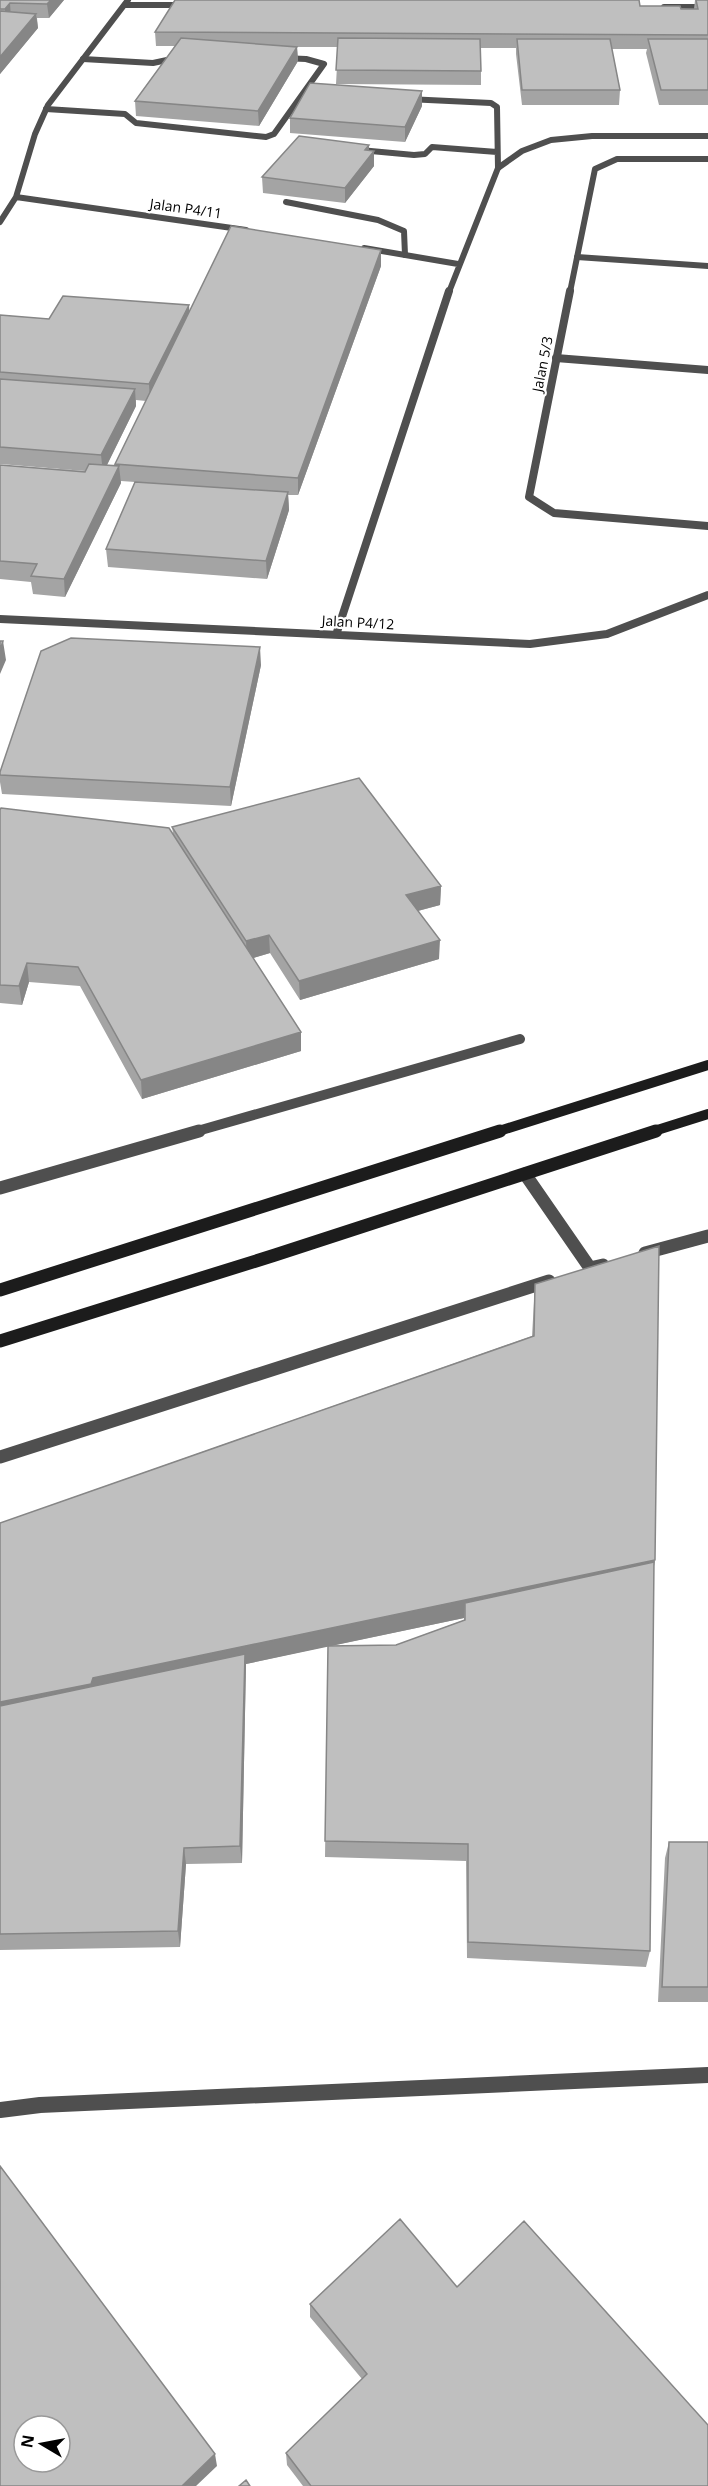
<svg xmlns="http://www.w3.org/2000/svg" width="708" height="2486" viewBox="0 0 708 2486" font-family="'Open Sans',sans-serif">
<rect width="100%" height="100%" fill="#fff"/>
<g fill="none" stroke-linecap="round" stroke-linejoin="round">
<path stroke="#4f4f4f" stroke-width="6" d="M125,5H188
M664,7H708
M83,59L153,63L181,57
M407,99L491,103L497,107L498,168
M46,109L125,114L136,123L266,137L274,134L324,64L306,59L282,58
M360,150L414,155L425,154L432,147L497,152
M286,202L378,220L404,231L405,255
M577,257L708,266"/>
<path stroke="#4f4f4f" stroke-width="8" d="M556,358L708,370"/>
<path stroke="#4f4f4f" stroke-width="10" d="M194,1132L520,1039"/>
<path stroke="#4f4f4f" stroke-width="13" d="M525,1174L590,1268L603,1265
M0,1188L199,1131
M645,1253L708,1236
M0,1457L549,1281"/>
<path stroke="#4f4f4f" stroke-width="6" d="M16,197L246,230
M0,222L16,197L35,134L48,105L128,0
M364,248L458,264
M449,292L498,168L522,151L551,140L592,136H708
M570,292L595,169L617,159H708"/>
<path stroke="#4f4f4f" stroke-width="8" d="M570,291L529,497L554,513L708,526
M0,619L530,644L607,634L708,595
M336,635L449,291"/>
<path stroke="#4f4f4f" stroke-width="16" d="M0,2110L40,2105L708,2075"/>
<path stroke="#1c1c1c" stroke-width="10" d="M496,1132L708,1065
M651,1132L708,1114"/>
<path stroke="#1c1c1c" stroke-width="13" d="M0,1290L500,1131
M0,1341L275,1255L656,1131"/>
</g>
<path fill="#a4a4a4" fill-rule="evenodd" d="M0,0H64L49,18H37L38,28L0,74Z
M695,0H708V105H659L646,53L647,49H612L620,90L619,105H522L516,54V48H480L481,71V85L336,84L338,47H297L298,61L259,126L136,116L135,101L175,46H156L155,32L640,6L694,9Z
M422,106L405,142L290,133V118Z
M369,150L374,166L345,203L263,193L262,177Z
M381,250V266L298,495H288L289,510L267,579L108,567L106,549L135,482L121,481V483L65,597L33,594L31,582L0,579V465L85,471L0,464V315L49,319L189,305V311ZM136,400L146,401L115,464L116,466L107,465L136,406Z
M261,665L231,806L2,794L0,782V772Z
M0,810L173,833L172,827L441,886L440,905L418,911L439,959L300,1000L270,953L253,958L301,1051L142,1099L80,986L29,982L22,1005L0,1003Z
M535,1284L654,1565L650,1951L646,1967L467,1958L466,1861L325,1857L328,1646L246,1664L242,1863L186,1864L180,1947L0,1950V1523L532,1336ZM464,1618V1620L396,1645L330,1646Z
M669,1842H708V2002H658L665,1858Z
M457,2287L708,2486H303L287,2465L286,2453L362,2379L310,2317V2304Z"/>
<path fill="#868686" d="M51,0H64L49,18L47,4Z
M10,3L11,18L6,24L5,9Z
M36,14L38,28L0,74V57Z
M297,47L298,61L259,126L258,111Z
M422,91V106L405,142V127Z
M369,145V158L374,151V166L345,203V188L365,150Z
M381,250V266L298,495V478Z
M189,305L190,321L150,401L149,384Z
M135,389L136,406L103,473L101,455Z
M119,466L121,483L65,597L64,579Z
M288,492L289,510L267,579L266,561Z
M3,641L6,660L0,674V650Z
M260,647L261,665L231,806L230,787Z
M441,886L440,905L406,914V895Z
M269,935L270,953L247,960L246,941Z
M440,940L439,959L300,1000L299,981Z
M27,963L29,982L22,1005L19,986Z
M301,1032V1051L142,1099L141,1080Z
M655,1560L652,1578L465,1603L464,1618L246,1664L242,1863L240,1846L0,1720V1702L93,1678Z
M184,1848L186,1864L180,1947L178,1931Z
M215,2454L217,2466L196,2486H182Z"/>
<path fill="#bfbfbf" stroke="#868686" stroke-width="1.5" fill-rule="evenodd" d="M0,0H51L47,4L10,3L5,9H0Z
M175,0H639L640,6H680L681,9H698L696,0H708V35L155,32Z
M0,11L36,14L0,57Z
M181,38L297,47L258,111L135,101Z
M338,38L480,39L481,71L336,70Z
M517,39H610L620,90H522Z
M648,39H708V90H661Z
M310,83L422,91L405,127L290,118Z
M299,136L369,145L365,150L374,151L345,188L262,177Z
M231,226L381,250L298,478L115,464Z
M63,296L189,305L149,384L0,372V315L49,319Z
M0,379L135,389L101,455L0,447Z
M89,464L119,466L64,579L31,576L37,564L0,561V465L85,472Z
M135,482L288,492L266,561L106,549Z
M71,638L260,647L230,787L0,775V772L41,651Z
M0,641H3L0,650Z
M359,778L441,886L406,895L440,940L299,981L269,935L246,941L172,827Z
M1,808L169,828L301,1032L141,1080L78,967L27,963L19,986L0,985V810Z
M659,1246L655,1560L93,1678L91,1684L0,1702V1523L534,1336L535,1284Z
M654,1562L650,1951L468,1942V1844L325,1841L328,1646L396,1645L465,1620V1603Z
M245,1654L240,1846L184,1848L178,1931L0,1934V1706Z
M669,1842H708V1987H662Z
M0,2166L215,2454L182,2486H0ZM24,2426H60V2462H24Z
M400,2219L457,2287L524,2221L708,2425V2486H311L286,2453L367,2374L310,2304Z
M246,2480L250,2486H239Z"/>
<g text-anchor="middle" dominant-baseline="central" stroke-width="4.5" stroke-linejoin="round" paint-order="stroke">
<g font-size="14" fill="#000" stroke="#fff">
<text transform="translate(186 208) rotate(8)">Jalan P4/11</text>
<text transform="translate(542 364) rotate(-79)">Jalan 5/3</text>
<text transform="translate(358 622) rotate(3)">Jalan P4/12</text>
</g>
</g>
<g transform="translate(42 2444) rotate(280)"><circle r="28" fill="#ffffff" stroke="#999999" stroke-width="1.5"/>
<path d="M0-4.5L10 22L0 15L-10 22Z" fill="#000000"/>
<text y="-9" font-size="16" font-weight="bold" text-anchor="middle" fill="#000000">N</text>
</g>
</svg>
